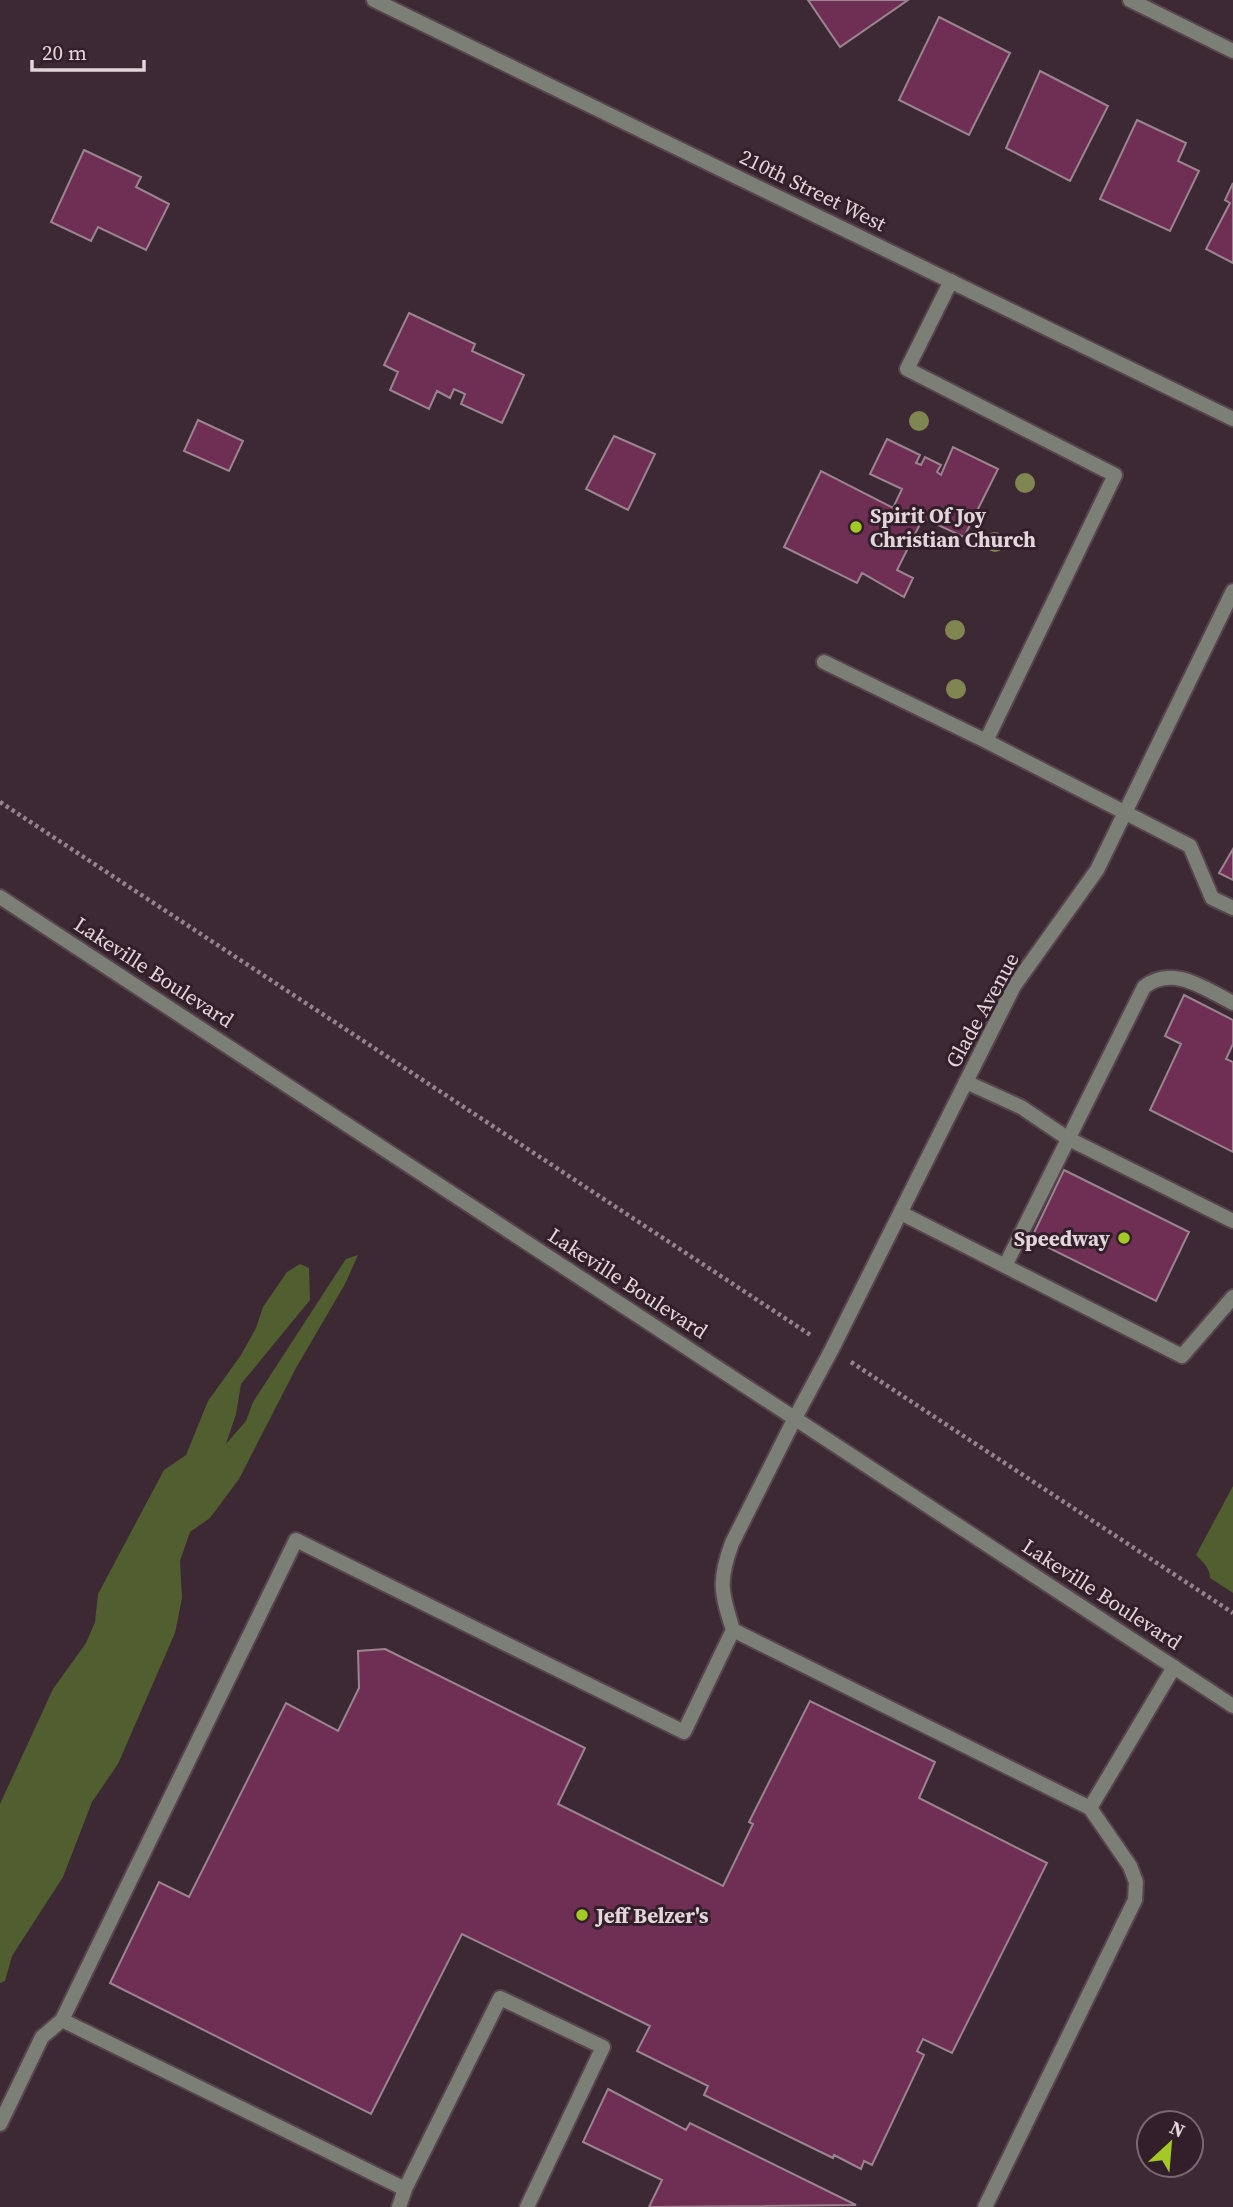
<svg xmlns="http://www.w3.org/2000/svg" width="1233" height="2207" viewBox="0 0 1233 2207" font-family="'Source Serif 4',serif">
<rect width="100%" height="100%" fill="#3c2933"/>
<path fill="#505e30" d="M358,1255L345,1284L296,1368L239,1479L210,1518L190,1532L180,1561L182,1598L175,1633L118,1764L92,1802L63,1877L12,1956L5,1981L0,1983V1804L53,1689L86,1643L95,1622L98,1594L164,1470L186,1455L208,1401L241,1355L256,1328L263,1307L287,1272L300,1264L309,1268L310,1300L241,1384L236,1414L226,1444L246,1421L253,1402L338,1271L346,1259Z
M1233,1486V1593L1210,1578C1210,1568 1203,1562 1196,1555Z"/>
<path fill="#6f2f55" stroke="#9b848f" stroke-width="2" d="M808,0H908L840,47Z
M939,17L1010,53L969,135L899,100Z
M1040,71L1108,106L1070,181L1006,148Z
M1137,120L1186,143L1178,161L1199,171L1170,231L1100,199Z
M84,150L141,177L136,187L169,204L146,250L98,227L91,241L51,222Z
M1233,183V263L1206,249L1230,203L1225,200Z
M409,313L475,344L472,351L524,375L502,423L461,404L465,394L454,389L450,398L437,391L429,409L390,390L398,372L384,365Z
M198,420L243,441L229,471L184,451Z
M614,436L655,454L628,510L586,489Z
M887,439L920,455L916,463L921,465L925,457L941,465L937,472L941,475L953,447L998,469L964,537L923,518L897,570L913,578L904,597L862,573L857,583L784,547L821,471L893,508L902,489L870,474Z
M1233,849V880L1219,873Z
M1184,995L1233,1020V1044L1226,1059L1233,1062V1152L1150,1110L1181,1044L1165,1036Z
M1064,1170L1189,1232L1156,1301L1031,1239Z
M385,1649L585,1748L558,1804L723,1886L753,1824L749,1822L810,1701L935,1762L919,1798L1047,1863L952,2053L923,2039L917,2051L924,2055L872,2165L864,2161L861,2169L834,2155L833,2158L704,2095L708,2086L637,2051L650,2026L462,1934L371,2114L110,1983L159,1882L189,1897L286,1703L338,1731L359,1688L358,1651Z
M608,2089L686,2130L690,2123L856,2205L649,2207L662,2180L583,2142Z"/>
<g fill="none" stroke-linecap="round" stroke-linejoin="round">
<defs>
<path id="service" d="M951,281L907,369L1115,475L986,741L1190,846L1212,898L1233,908
M824,662L986,741
M966,1082L1021,1107L1067,1138L1233,1221
M901,1213L1182,1356L1233,1297
M1005,1266L1144,987C1173,964 1205,989 1233,1003
M795,1418L732,1543C718,1581 721,1592 733,1630L1090,1808
M62,2020L405,2189L500,1998L603,2047L527,2207
M0,2124L42,2037L62,2020L296,1540L684,1732L733,1630
M399,2207L405,2189
M985,2207L1135,1900L1136,1882L1130,1866L1090,1808L1174,1667"/>
<path id="minor" d="M374,0L1233,419
M1130,0L1233,51
M795,1418L832,1349L1014,986L1097,870L1233,591"/>
<path id="tertiary" d="M0,897L1233,1706"/>
</defs>
<use href="#service" stroke="#57454e" stroke-width="18"/>
<use href="#minor" stroke="#57454e" stroke-width="18"/>
<use href="#tertiary" stroke="#57454e" stroke-width="18"/>
<path stroke="#93838b" stroke-width="4.5" stroke-dasharray="3.5 3.5" stroke-linecap="butt" d="M0,802L812,1336
M851,1362L1233,1613"/>
<use href="#service" stroke="#7c7f76" stroke-width="14"/>
<use href="#minor" stroke="#7c7f76" stroke-width="14"/>
<use href="#tertiary" stroke="#7c7f76" stroke-width="14"/>
</g>
<g fill="#7f8652">
<circle cx="919" cy="421" r="10"/>
<circle cx="1025" cy="483" r="10"/>
<circle cx="995" cy="542" r="10"/>
<circle cx="955" cy="630" r="10"/>
<circle cx="956" cy="689" r="10"/>
</g>
<g fill="#a3c926" stroke="#321f29" stroke-width="2.5">
<circle cx="856" cy="527" r="7"/>
<circle cx="1124" cy="1238" r="7"/>
<circle cx="582" cy="1915" r="7"/>
</g>
<g text-anchor="middle" dominant-baseline="central" stroke-width="6" stroke-linejoin="round" paint-order="stroke">
<g font-size="21" fill="#e2d5db" stroke="#321f29">
<text transform="translate(813 190) rotate(26)">210th Street West</text>
<text transform="translate(154 972) rotate(33)">Lakeville Boulevard</text>
<text transform="translate(982 1010) rotate(-61)">Glade Avenue</text>
<text transform="translate(628 1283) rotate(33)">Lakeville Boulevard</text>
<text transform="translate(1102 1594) rotate(33)">Lakeville Boulevard</text>
</g>
<g font-size="21" font-weight="bold" fill="#e2d5db" stroke="#321f29" text-anchor="start">
<text x="870" y="515">Spirit Of Joy<tspan x="870" dy="24">Christian Church</tspan></text>
<text x="1110" y="1238" text-anchor="end">Speedway</text>
<text x="596" y="1915">Jeff Belzer's</text>
</g>
</g>
<g transform="translate(1170 2144) rotate(26)"><circle r="33" fill="#321f29" stroke="#786870" stroke-width="2"/>
<path d="M0-5L12 26L0 18L-12 26Z" fill="#a3c926"/>
<text y="-10" font-size="19" font-weight="bold" text-anchor="middle" fill="#e2d5db">N</text>
</g>
<path d="M32 60v10h112v-10" fill="none" stroke="#e2d5db" stroke-width="3.5"/>
<text x="42" y="60" font-size="21" fill="#e2d5db" stroke="#321f29" stroke-width="5" paint-order="stroke">20 m</text>
</svg>
